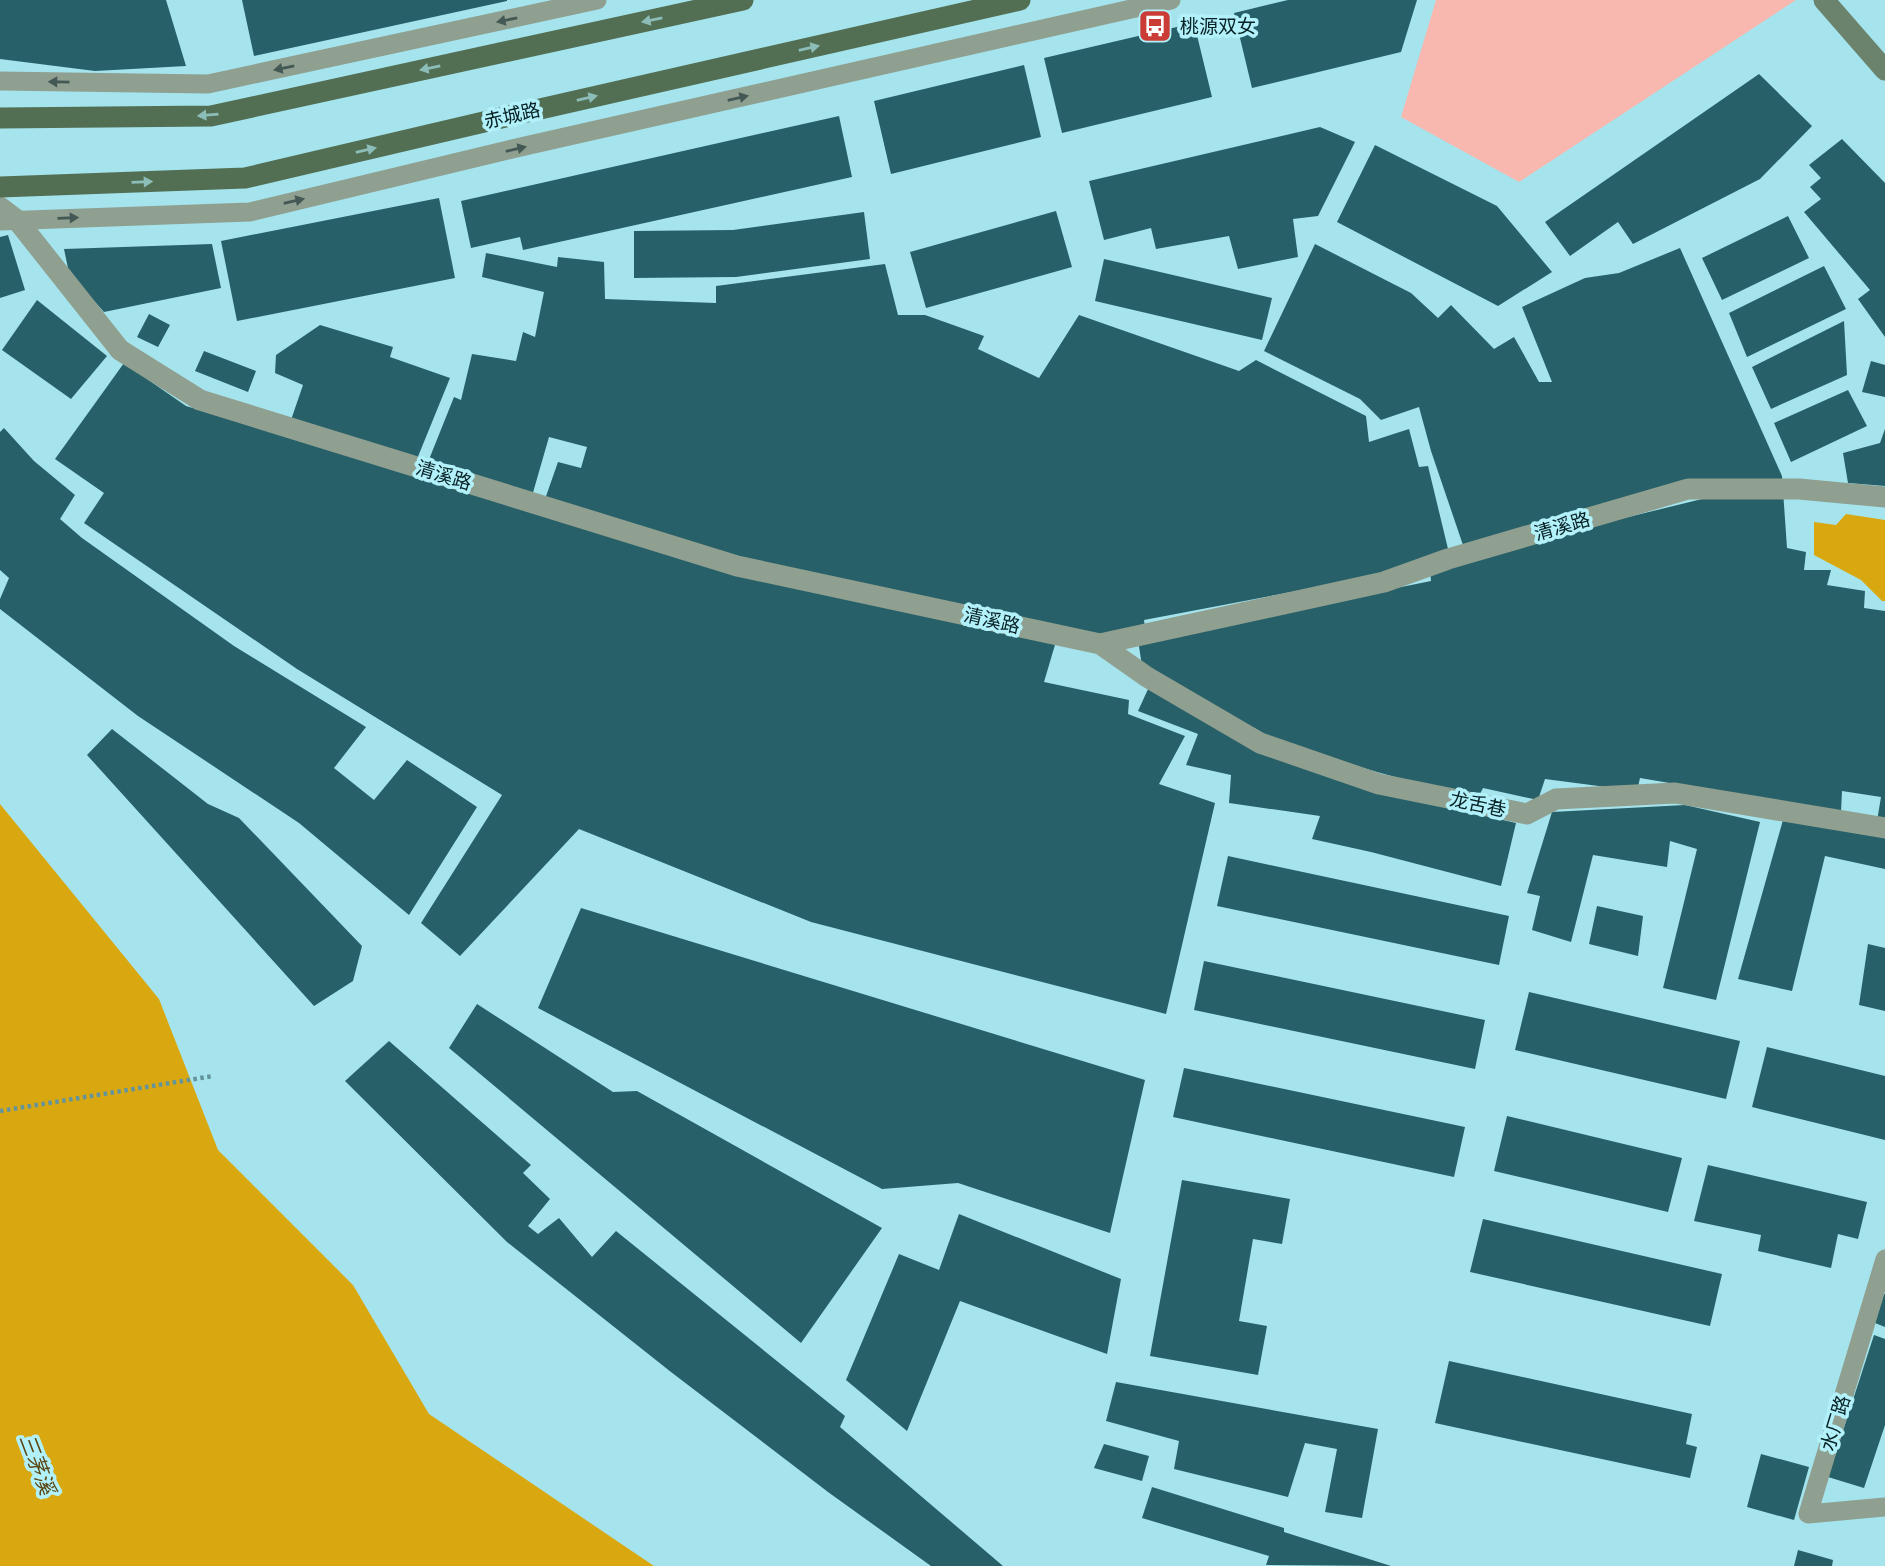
<svg xmlns="http://www.w3.org/2000/svg" width="1885" height="1566" viewBox="0 0 1885 1566" font-family="Manrope,'Noto Sans SC',sans-serif">
<rect width="100%" height="100%" fill="#a5e4ed"/>
<path fill="#f8b8b0" d="M1436,0H1796L1519,182L1401,117Z"/>
<path fill="#d9a811" d="M1846,514L1885,520V601H1882L1861,580L1814,555V522L1836,525Z
M0,804L159,999L218,1150L353,1285L429,1414L654,1566H0Z"/>
<path fill="#276068" d="M0,0H166L186,66L95,71L0,59Z
M242,0H507V1L254,56Z
M1288,0H1417L1401,52L1252,88L1234,13Z
M1194,23L1212,97L1062,133L1044,58Z
M1024,65L1041,137L891,174L874,101Z
M1759,74L1812,126L1760,179L1633,244L1618,222L1570,256L1545,222Z
M839,116L852,177L523,250L520,237L471,248L461,201Z
M1320,127L1355,142L1318,216L1293,219L1298,257L1238,269L1229,236L1156,249L1151,228L1104,240L1089,181Z
M1842,139L1885,183V337L1858,299L1870,290L1804,212L1821,199L1810,187L1821,178L1809,165Z
M1375,145L1497,206L1552,272L1498,306L1337,222Z
M439,198L455,278L237,321L221,241Z
M1056,211L1072,267L926,308L910,252Z
M864,212L870,259L736,277L634,278V231L733,230Z
M1788,216L1809,258L1722,300L1702,258Z
M8,235L25,290L0,298V237Z
M212,244L221,288L104,312L69,273L64,249Z
M1315,244L1411,293L1438,318L1451,305L1494,349L1514,337L1539,382H1552L1522,307L1585,278L1619,273L1680,248L1782,476L1787,548L1806,552L1804,570H1831L1827,585L1865,591L1864,608L1885,611V822L1877,821L1881,797L1842,791L1841,812L1640,778L1637,791L1545,779L1538,800L1483,788L1477,800L1288,747L1142,666L1138,640L1431,581L1430,569L1473,555L1702,499L1698,480L1464,548L1431,451L1419,407L1381,420L1360,399L1264,351Z
M486,253L557,267L558,257L604,262L605,299L716,303V286L885,264L898,315H925L984,336L978,349L1039,378L1079,315L1239,371L1256,360L1366,416L1369,442L1409,429L1419,467L1428,466L1449,553L1402,571L1144,620L1145,628L1109,638L756,566L544,502L558,462L581,468L587,447L549,437L532,496L428,462L454,397L461,400L472,354L516,361L523,332L535,337L544,292L482,277Z
M1104,259L1272,298L1262,340L1095,301Z
M1824,266L1846,309L1747,357L1729,313Z
M37,300L107,356L71,399L2,350Z
M149,314L170,325L158,347L137,337Z
M1844,321L1847,375L1771,409L1752,367Z
M320,325L393,347L390,357L450,378L417,459L291,420L303,385L275,373L276,355Z
M204,351L256,371L248,392L195,371Z
M1871,361L1885,365V397L1862,392Z
M124,363L186,406L434,480L1057,638L1044,682L1129,700L1128,714L1185,736L1159,784L1215,803L1166,1014L811,922L579,829L460,956L421,923L502,795L297,669L84,523L104,493L55,459Z
M1848,390L1867,426L1791,462L1774,423Z
M4,428L34,461L75,495L60,519L82,538L234,646L366,727L334,768L374,800L407,760L477,807L409,915L299,823L138,716L0,609V599L9,578L0,570V432Z
M1885,429V486L1848,483L1843,453L1880,443Z
M1149,687L1368,789L1516,823L1501,886L1371,852L1312,839L1320,816L1229,803L1231,775L1186,765L1198,734L1138,711Z
M112,729L208,804L239,818L362,946L353,981L314,1006L87,755Z
M1685,805L1760,822L1716,1000L1663,988L1697,849L1670,841L1667,867L1593,855L1571,942L1532,930L1540,896L1527,893L1552,812Z
M1783,820L1885,836V869L1825,856L1792,991L1738,979Z
M1228,856L1509,916L1499,965L1217,906Z
M1597,906L1643,916L1638,956L1589,944Z
M581,908L1145,1080L1110,1233L958,1183L882,1189L538,1008Z
M1868,944L1885,948V1011L1859,1005Z
M1204,961L1485,1020L1475,1069L1194,1010Z
M1529,992L1740,1041L1726,1099L1515,1050Z
M477,1004L613,1092L637,1091L882,1228L801,1343L449,1048Z
M389,1041L531,1165L523,1173L550,1199L528,1226L538,1234L559,1218L592,1257L616,1231L845,1416L840,1427L1003,1566H931L828,1492L671,1372L507,1242L345,1081Z
M1767,1047L1885,1076V1140L1752,1107Z
M1184,1068L1465,1127L1454,1177L1173,1117Z
M1507,1116L1682,1158L1668,1212L1494,1171Z
M1708,1165L1867,1202L1858,1239L1838,1234L1831,1268L1758,1251L1761,1235L1694,1221Z
M1182,1180L1290,1199L1282,1244L1253,1239L1239,1321L1267,1326L1258,1375L1150,1356Z
M959,1214L1121,1279L1107,1354L960,1301L907,1431L846,1380L899,1254L939,1270Z
M1483,1219L1722,1274L1710,1326L1470,1272Z
M1884,1294H1885V1327L1875,1323Z
M1874,1335L1885,1339V1425L1864,1488L1828,1477Z
M1449,1361L1692,1414L1686,1444L1697,1447L1690,1478L1435,1423Z
M1116,1382L1378,1429L1362,1518L1325,1512L1337,1449L1305,1443L1288,1497L1174,1469L1179,1441L1106,1421Z
M1104,1444L1149,1456L1142,1481L1094,1468Z
M1761,1454L1809,1467L1794,1520L1747,1507Z
M1152,1487L1284,1528V1532L1391,1566L1266,1565L1269,1556L1142,1518Z
M1798,1550L1833,1560L1832,1566H1794Z"/>
<g fill="none" stroke-linecap="round" stroke-linejoin="round">
<path stroke="#64949b" stroke-width="4.5" stroke-dasharray="3.5 3.5" stroke-linecap="butt" d="M0,1111L213,1076"/>
<path stroke="#8f9f90" stroke-width="19" d="M0,81L208,84L597,0
M0,221L250,212L525,146L1171,0
M1885,1259L1808,1514L1885,1507"/>
<path stroke="#8f9f90" stroke-width="21" d="M120,350L200,400L737,566L1100,644L1384,582L1448,559L1688,489H1799L1885,497
M1100,644L1147,677L1260,743L1379,784L1527,814L1556,799L1675,793L1885,828"/>
<path stroke="#8f9f90" stroke-width="21" d="M0,207L17,220L120,350"/>
<path stroke="#6b836d" stroke-width="21" d="M1824,0L1885,70"/>
<path stroke="#526f54" stroke-width="21" d="M0,118L211,116L743,0
M0,187L245,178L518,114L1020,0"/>
</g>
<defs><path id="oneway-solid" d="M-6-.8H1V-3.2L6.5 0L1 3.2V.8H-6Z" transform="scale(1.75)"/></defs>
<g fill="#445955">
<use href="#oneway-solid" transform="translate(507 20) rotate(168)"/>
<use href="#oneway-solid" transform="translate(284 68) rotate(168)"/>
<use href="#oneway-solid" transform="translate(59 82) rotate(-179)"/>
<use href="#oneway-solid" transform="translate(738 98) rotate(-13)"/>
<use href="#oneway-solid" transform="translate(516 149) rotate(-13)"/>
<use href="#oneway-solid" transform="translate(294 201) rotate(-13)"/>
<use href="#oneway-solid" transform="translate(68 218) rotate(-2)"/>
</g>
<g fill="#8cbdb8">
<use href="#oneway-solid" transform="translate(652 20) rotate(168)"/>
<use href="#oneway-solid" transform="translate(809 48) rotate(-13)"/>
<use href="#oneway-solid" transform="translate(430 68) rotate(168)"/>
<use href="#oneway-solid" transform="translate(587 98) rotate(-13)"/>
<use href="#oneway-solid" transform="translate(208 115) rotate(175)"/>
<use href="#oneway-solid" transform="translate(366 150) rotate(-13)"/>
<use href="#oneway-solid" transform="translate(142 182) rotate(-2)"/>
</g>
<defs>
<symbol id="bus-square" viewBox="-11 -11 22 22"><rect x="-9" y="-9" width="18" height="18" rx="4" fill="#cb3c36" stroke="#b2f1fa"/><path d="M-5-6H5V4H4V6H2V4H-2V6H-4V4H-5ZM-3.5-4V0h7V-4ZM-3.5 1.2v1.5H-2V1.2ZM2 1.2v1.5H3.5V1.2Z" fill="#fff"/></symbol>
</defs>
<g fill-rule="evenodd">
<use href="#bus-square" x="1136" y="7" width="38" height="38"/>
</g>
<g text-anchor="middle" dominant-baseline="central" stroke-width="7" stroke-linejoin="round" paint-order="stroke">
<g font-size="19" fill="#062024" stroke="#b2f1fa" text-anchor="start">
<text x="1180" y="26">桃源双女</text>
</g>
<g font-size="19" fill="#062024" stroke="#b2f1fa">
<text transform="translate(512 115) rotate(-13)">赤城路</text>
<text transform="translate(444 475) rotate(17)">清溪路</text>
<text transform="translate(1562 526) rotate(-16)">清溪路</text>
<text transform="translate(992 620) rotate(13)">清溪路</text>
<text transform="translate(1478 804) rotate(12)">龙舌巷</text>
<text transform="translate(1835 1423) rotate(-73)">水厂路</text>
</g>
<g font-size="21" font-style="italic" fill="#5b4713" stroke="#b2f1fa">
<text transform="translate(38 1464) rotate(69)">三茅溪</text>
</g>
</g>
</svg>
